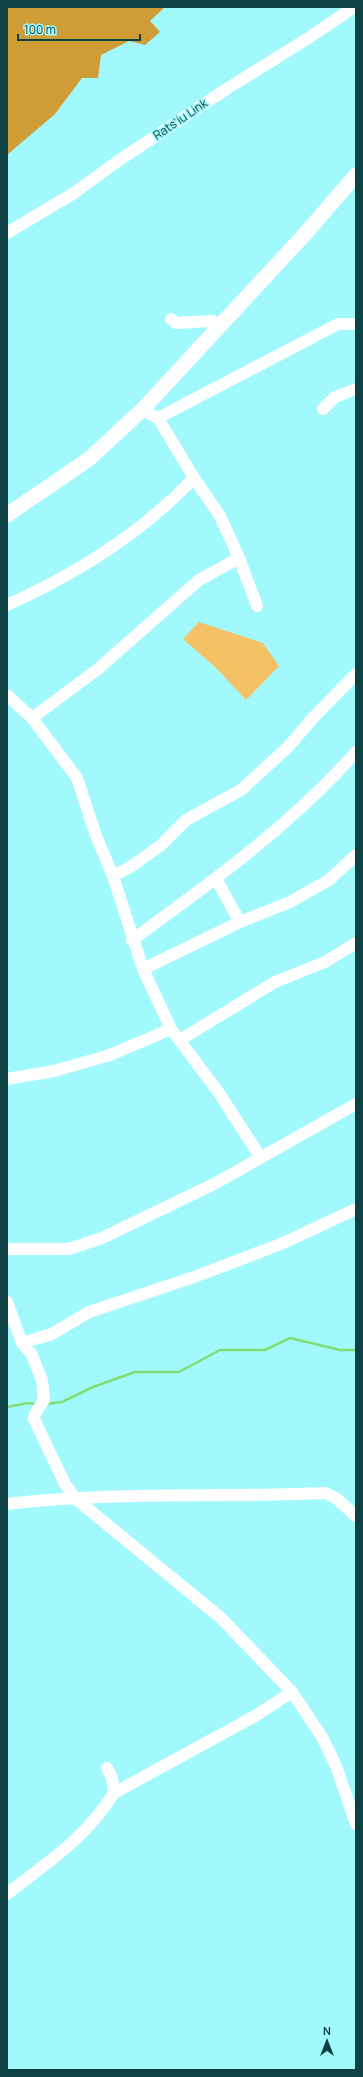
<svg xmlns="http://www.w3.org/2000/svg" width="363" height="2077" viewBox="0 0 363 2077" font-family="Manrope,sans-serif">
<rect width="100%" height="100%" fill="#a1f9fd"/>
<path fill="#f4c164" d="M199,622L263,643L279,666L246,700L216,668L183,639Z"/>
<path fill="#d09c36" d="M7,7H165L150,21L160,32L145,45L129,41L101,55L98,78H82L55,114L7,155Z"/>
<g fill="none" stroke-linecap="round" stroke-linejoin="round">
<path stroke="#85db73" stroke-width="2.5" d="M47,1404L62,1402L93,1387L135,1372H179L220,1350H265L290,1338L340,1350H356
M7,1407L28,1403L36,1404"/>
<path stroke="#fff" stroke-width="12" d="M7,233L74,193L118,161L228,88L310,37L354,7
M171,319L176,323L211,321L220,324
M323,409L335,397L356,389
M142,410L158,418L194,478L220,516L239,558L257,606
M158,418L338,324H356
M7,605C76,574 141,534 194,478
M7,695L32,718L77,778L96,836L113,876L143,969L171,1029L219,1093L261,1158
M32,718L98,669L199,580L239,558
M113,876L132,866L161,845L186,820L241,790L288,747L312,719L356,674
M216,879L240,922L290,902L329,880L356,855
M132,940C211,883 291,825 356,752
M143,969L240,922
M180,1040L275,982L325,962L356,943
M7,1079L54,1071L110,1055L171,1029
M7,1249H69L102,1238L214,1184L356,1104
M7,1302L22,1343L31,1353L42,1380L44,1400L35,1414L34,1419L65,1484L76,1499L221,1618L292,1692L322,1737L336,1766L356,1824
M22,1343L52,1334L89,1312L194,1277L281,1244L356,1209
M7,1504C112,1491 220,1498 326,1493L337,1499L356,1516
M107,1768L112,1778L114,1793
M7,1894C48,1862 86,1838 114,1793L255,1716L292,1692"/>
<path stroke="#fff" stroke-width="15" d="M7,515L89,459L142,410L305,234L356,175"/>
</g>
<g text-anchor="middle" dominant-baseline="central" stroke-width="3.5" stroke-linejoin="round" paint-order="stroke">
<g font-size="12" fill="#0d4144" stroke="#a1f9fd">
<text transform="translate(180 119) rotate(-34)">Rats'iu Link</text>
</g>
</g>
<rect width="363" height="2077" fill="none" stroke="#0d4144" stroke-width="16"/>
<g transform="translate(327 2041)" stroke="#a1f9fd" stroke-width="3" paint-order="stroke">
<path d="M0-3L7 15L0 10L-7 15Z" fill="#0d4144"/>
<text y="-6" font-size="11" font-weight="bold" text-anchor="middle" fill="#0d4144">N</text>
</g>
<path d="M18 34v6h122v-6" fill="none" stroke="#0d4144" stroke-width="2"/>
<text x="24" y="34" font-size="12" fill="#0d4144" stroke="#a1f9fd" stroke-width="3" paint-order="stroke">100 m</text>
</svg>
